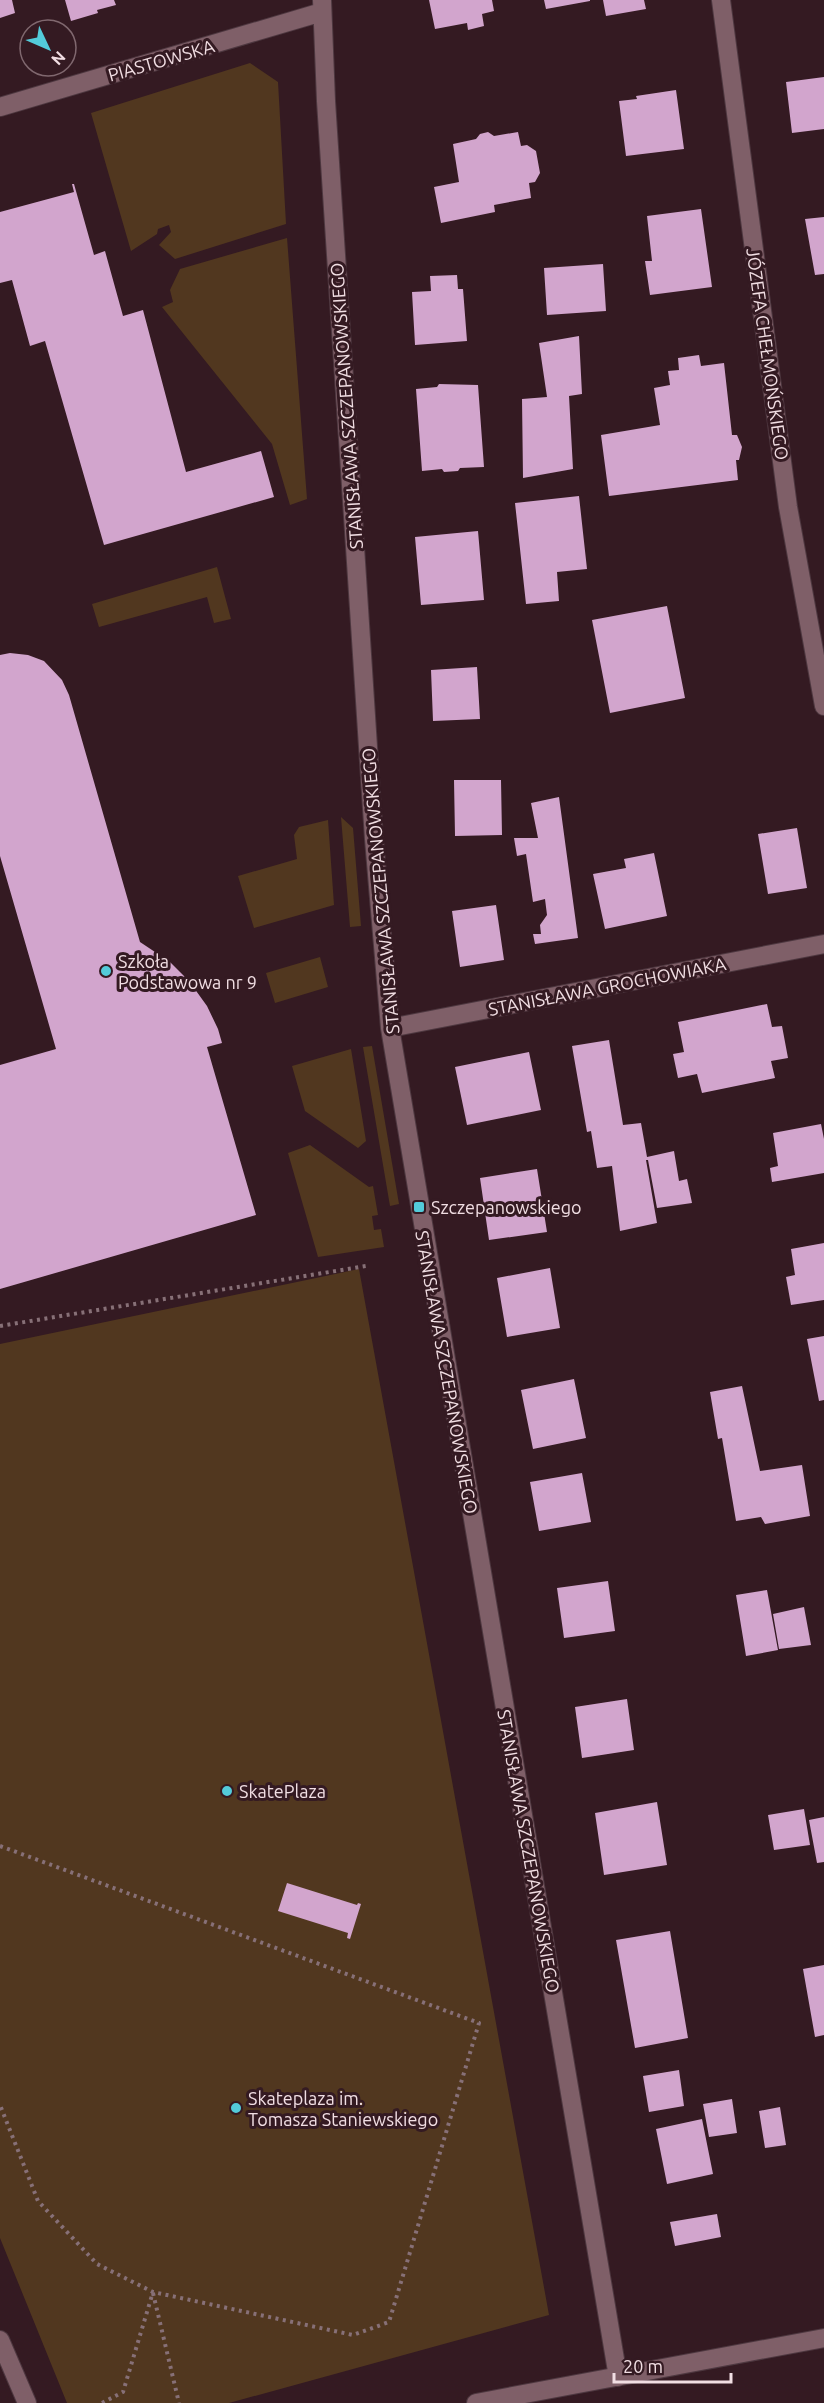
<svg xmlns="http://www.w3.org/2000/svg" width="824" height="2403" viewBox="0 0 824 2403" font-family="Ubuntu,sans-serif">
<rect width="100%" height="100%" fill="#341a22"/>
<path fill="#51371f" d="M250,63L278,82L286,224L175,259L159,245L171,232L169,225L158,229L157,234L131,251L91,113Z
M287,238L307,499L290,505L272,444L162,307L173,302L170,290L180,269Z
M217,567L231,619L214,623L207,597L99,627L92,604Z
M341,817L353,828L361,926L350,927Z
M328,820L334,905L254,928L238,876L297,859L294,835L299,827Z
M320,957L328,987L275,1003L266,973Z
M372,1046L399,1204L390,1206L363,1047Z
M351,1049L366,1141L358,1148L305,1111L292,1066Z
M310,1145L369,1187L373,1186L378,1215L372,1216L374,1230L381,1229L384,1247L318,1257L288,1153Z
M359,1269L549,2315L229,2403H67L0,2238V1344Z"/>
<path fill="#d2a5cd" d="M0,0H12L15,13L0,18Z
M65,0H114L116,5L97,10L98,13L71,21Z
M429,0H492L494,11L482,14L484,26L468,30L467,23L435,29Z
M544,0H590V1L546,9Z
M603,0H644L646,9L606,16Z
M824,77V129L792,133L786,82Z
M676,90L684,149L626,156L619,101L637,99L636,96Z
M488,132L494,136L518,132L521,146L527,145L536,151L540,173L535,182L529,183L531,198L494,205L495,212L441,223L434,187L459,182L453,144L476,139L480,134Z
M72,184H74L94,255L105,251L123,316L143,310L186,472L261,451L274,497L104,545L45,341L30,346L12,280L0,283V212L74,192Z
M701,209L712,287L650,295L645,261H652L647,216Z
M824,217V274L815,275L805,219Z
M603,264L606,311L547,315L544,268Z
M457,275L458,289H463L467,341L415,345L412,292L431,291L430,276Z
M579,336L582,394L569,396L573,469L523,478L522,399L547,397L539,343Z
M699,355L701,366L724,363L732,435H737L742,447L739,460H736L738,480L609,496L601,435L660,425L654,388L670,385L668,371L679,370L678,358Z
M439,384L478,385L484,467L460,468L458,471L444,472L442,469L422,471L416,389L437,387Z
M579,496L587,569L557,572L559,601L526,604L515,503Z
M478,531L484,600L421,605L415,537Z
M667,606L685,698L610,713L592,620Z
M10,653L28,655L44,661L62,680L69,695L140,942L170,962L189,981L207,1006L218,1029L222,1043L207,1047L256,1215L0,1289V1065L56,1049L0,856V655Z
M477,667L480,719L433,721L431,670Z
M454,780H501L502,835L455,836Z
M559,797L578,938L535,944L533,934H541L540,925L547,915L545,899L533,902L526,854L517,856L514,838H538L531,803Z
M797,828L807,888L768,894L758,834Z
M654,853L667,916L605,929L593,874L626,868L624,859Z
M496,905L504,960L460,967L452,911Z
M767,1004L772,1027L782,1026L788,1058L771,1061L775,1078L702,1093L697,1074L678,1078L673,1054L684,1052L678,1022Z
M609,1040L623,1125L641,1123L647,1157L674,1151L679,1181L687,1179L692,1203L657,1208L648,1160H646L657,1223L620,1231L612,1166L597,1168L591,1131L587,1132L572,1046Z
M529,1052L541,1110L467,1125L455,1067Z
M821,1124L824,1139V1173L772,1182L770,1168L778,1166L773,1133Z
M537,1169L547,1232L489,1240L480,1178Z
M824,1243V1300L791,1305L786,1277L795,1275L791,1249Z
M550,1268L560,1328L507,1337L497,1278Z
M824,1336V1400L819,1401L807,1339Z
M574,1379L586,1438L533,1449L521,1390Z
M742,1386L760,1471L802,1465L810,1516L765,1524L761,1517L736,1521L722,1438L718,1439L710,1392Z
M582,1473L591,1522L539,1531L530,1482Z
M608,1581L615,1631L564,1638L557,1588Z
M767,1590L778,1650L746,1656L736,1595Z
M804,1607L811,1645L779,1649L773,1614Z
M627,1699L634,1750L582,1758L575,1707Z
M657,1802L667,1865L604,1875L595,1813Z
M804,1809L810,1845L774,1850L768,1815Z
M824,1817V1862L817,1863L809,1820Z
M287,1883L357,1905L358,1903L361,1904L350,1939L347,1938L348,1933L278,1911Z
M670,1931L688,2038L635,2048L616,1940Z
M824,1965V2035L815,2037L803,1969Z
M679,2070L684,2106L649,2112L643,2076Z
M732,2099L737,2133L709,2137L703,2104Z
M780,2107L786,2145L765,2148L759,2111Z
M702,2119L713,2174L667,2184L656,2129Z
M717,2214L721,2237L675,2246L670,2222Z"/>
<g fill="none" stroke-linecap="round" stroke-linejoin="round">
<defs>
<path id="minor" d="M322,0L326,101L374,839L390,1028L618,2377
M721,0L788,507L824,706
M0,107L322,12
M390,1028L824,944
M0,2340L27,2403
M476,2403L824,2338"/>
</defs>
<use href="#minor" stroke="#4e3840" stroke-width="20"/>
<path stroke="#877077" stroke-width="4" stroke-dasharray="3 4.5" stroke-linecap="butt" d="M0,1326L366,1266
M0,1846L479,2023L389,2322L353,2335L153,2292L97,2264L38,2201L0,2105
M153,2293L179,2403
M102,2403L123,2392L153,2292"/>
<use href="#minor" stroke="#7f5f68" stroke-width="18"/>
</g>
<g fill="#53cbda" stroke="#341a22" stroke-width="2">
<circle cx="106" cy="971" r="6"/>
<rect x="413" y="1201" width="12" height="12" rx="3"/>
<circle cx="227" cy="1791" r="6"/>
<circle cx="236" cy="2108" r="6"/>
</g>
<g text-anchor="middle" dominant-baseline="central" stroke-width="6" stroke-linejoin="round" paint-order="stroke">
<g font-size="18" fill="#f1dee3" stroke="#341a22">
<text transform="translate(161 60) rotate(-16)">PIASTOWSKA</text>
<text transform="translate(768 354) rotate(82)">JÓZEFA CHEŁMOŃSKIEGO</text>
<text transform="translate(346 406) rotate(-94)">STANISŁAWA SZCZEPANOWSKIEGO</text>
<text transform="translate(380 891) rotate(-95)">STANISŁAWA SZCZEPANOWSKIEGO</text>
<text transform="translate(607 986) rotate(-11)">STANISŁAWA GROCHOWIAKA</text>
<text transform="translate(447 1372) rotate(80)">STANISŁAWA SZCZEPANOWSKIEGO</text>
<text transform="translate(529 1851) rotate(80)">STANISŁAWA SZCZEPANOWSKIEGO</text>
</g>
<g font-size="18" fill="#f1dee3" stroke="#341a22" text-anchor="start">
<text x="118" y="961">Szkoła<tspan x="118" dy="21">Podstawowa nr 9</tspan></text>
<text x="431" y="1207">Szczepanowskiego</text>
<text x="239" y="1791">SkatePlaza</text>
<text x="248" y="2098">Skateplaza im.<tspan x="248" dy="21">Tomasza Staniewskiego</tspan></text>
</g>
</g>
<g transform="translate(48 48) rotate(134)"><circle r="28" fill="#341a22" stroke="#80686f" stroke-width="1.5"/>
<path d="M0-4.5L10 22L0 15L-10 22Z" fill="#53cbda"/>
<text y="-9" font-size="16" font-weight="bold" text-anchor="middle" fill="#f1dee3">N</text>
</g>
<path d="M614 2373v9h117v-9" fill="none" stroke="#f1dee3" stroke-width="3"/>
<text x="623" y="2373" font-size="18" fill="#f1dee3" stroke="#341a22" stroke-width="4.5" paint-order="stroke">20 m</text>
</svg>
